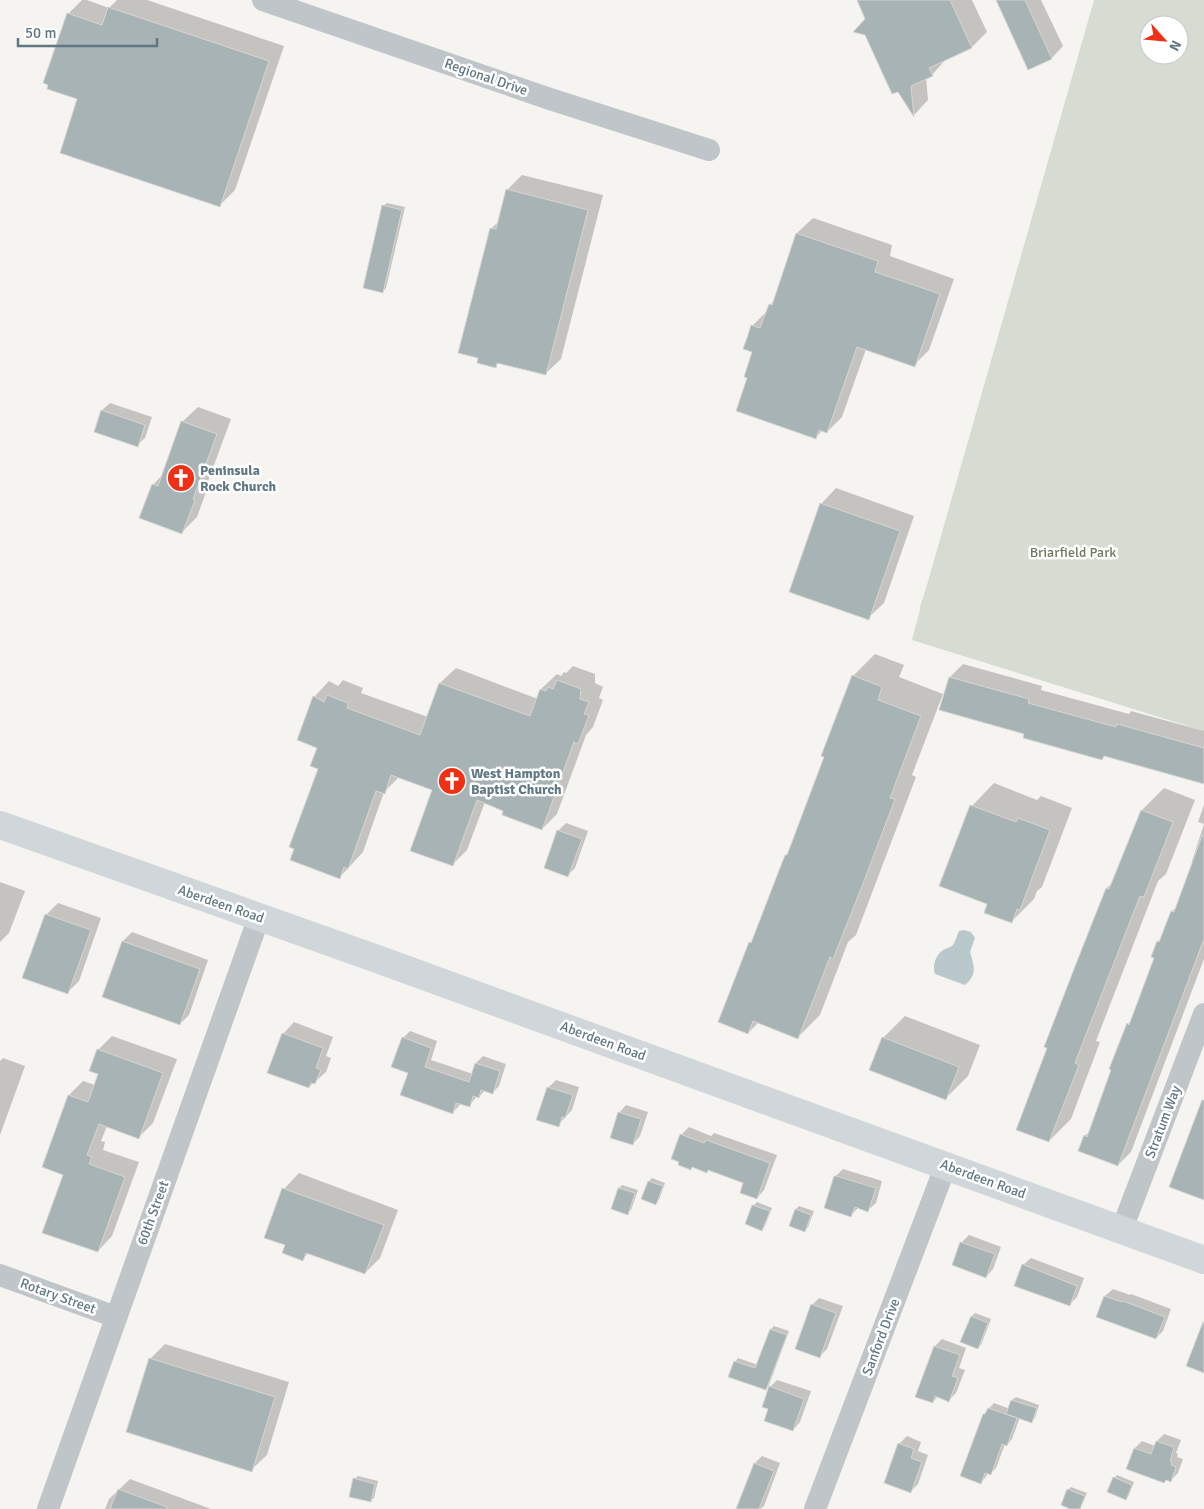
<svg xmlns="http://www.w3.org/2000/svg" width="1204" height="1509" viewBox="0 0 1204 1509" font-family="Signika,sans-serif">
<rect width="100%" height="100%" fill="#f5f4f0"/>
<path fill="#d6dcd1" fill-rule="evenodd" d="M1094,0H1204V731L912,640L920,610V607L927,585ZM1149,25H1179V55H1149Z"/>
<path fill="#b8c8cb" d="M964,930L971,932L975,938L970,952C974,966 978,974 965,985L935,974C932,964 936,954 945,949C947,948 950,947 952,946C955,943 957,935 959,931Z"/>
<path fill="#0003" d="M82,0H87L109,8L117,0H147L284,46L235,190L220,205L79,98L68,14Z
M858,0H972L987,32L972,47L947,58L932,75L926,77L928,100L914,115L899,90Z
M997,0H1041L1063,46L1052,58L1029,69Z
M522,175L603,195L561,359L545,374L500,362L496,366L491,229L499,221L507,190Z
M387,203L405,207L386,288L382,292L383,206Z
M813,218L892,245L890,256L954,279L929,350L914,365L866,349L842,417L827,432L823,430L816,437L749,377L754,352L752,326L768,310L770,305L775,300L797,233Z
M110,403L152,417L145,438L137,445L95,431L102,410Z
M198,407L231,419L207,484H209L197,517L182,532L153,485L164,473L182,422Z
M836,488L914,516L884,603L868,618L821,504Z
M875,654L904,665L899,677L943,694L912,775L916,777L856,935L848,942L820,1015L798,1037L759,1022L748,1033L750,943L755,938L786,855L789,853L826,756L853,676Z
M963,664L1042,686L1041,690L1129,714L1131,711L1204,731V783L1105,755L1102,758L1025,733L941,709L950,677Z
M573,666L595,674V683L603,687L599,698L603,700L593,727L586,735L557,814L542,829L485,802L467,850L452,865L434,790L399,777L384,792L363,852L340,877L320,769L319,747L298,740L314,697L329,681L338,686L343,680L363,688L361,693L428,717L440,683L456,668L538,699L541,689L557,674L561,676L564,672L566,673Z
M994,783L1037,800L1041,796L1072,808L1042,887L1037,891L1034,899L1011,922L989,904L941,885L972,806Z
M1164,788L1195,800L1166,874L1158,881L1096,1041L1100,1042L1071,1119L1049,1141V1047L1107,888L1113,882L1142,810Z
M1204,805V959L1131,1152L1118,1165L1085,1136L1090,1131L1128,1024L1133,1019L1155,957L1158,942L1162,938L1172,911L1178,906L1194,861H1192L1204,824L1198,822Z
M566,823L588,831L575,868L568,875L558,831Z
M0,882L25,891L9,933L0,942Z
M58,903L101,918L79,981L67,993L24,977L47,914Z
M132,932L208,960L189,1015L180,1024L123,941Z
M905,1016L980,1045L968,1076L946,1098L883,1038Z
M294,1022L333,1037L326,1056L331,1058L326,1072L309,1087L283,1034Z
M410,1031L437,1041L431,1060L473,1074L476,1063L483,1056L506,1064L499,1086L492,1093L485,1090L479,1097L477,1096L469,1106L460,1103L459,1106L452,1113L410,1073L403,1038Z
M112,1036L177,1059L153,1123L139,1137L107,1126L101,1141L105,1142L103,1150L139,1162L112,1236L98,1251L65,1174L69,1095L83,1081L95,1085L100,1074L98,1050Z
M3,1058L25,1066L0,1135V1061Z
M556,1080L579,1087L572,1110L558,1125L548,1088Z
M626,1105L648,1112L640,1136L633,1144L619,1113Z
M689,1127L711,1136L714,1133L777,1155L764,1190L757,1198L745,1182L709,1169L693,1166L691,1169L681,1135Z
M843,1169L882,1181L876,1203L868,1210L859,1207L851,1215L835,1177Z
M299,1173L398,1210L380,1258L365,1273L309,1253L302,1259L287,1244L284,1189Z
M652,1178L665,1183L659,1200L655,1203L649,1181Z
M622,1185L638,1190L631,1210L628,1213L619,1188Z
M757,1202L772,1208L765,1226L762,1229L753,1206Z
M799,1206L814,1211L808,1227L805,1230L796,1209Z
M969,1235L1001,1247L993,1269L986,1277L961,1243Z
M1031,1258L1084,1278L1077,1297L1069,1305L1023,1265Z
M1113,1289L1130,1295L1131,1294L1171,1309L1163,1331L1156,1338L1097,1316L1105,1296Z
M819,1298L843,1306L827,1349L820,1356L812,1305Z
M975,1313L991,1319L981,1345L977,1348L962,1341L972,1316Z
M774,1326L789,1331L769,1385L766,1388L735,1362L738,1358L758,1365L771,1329Z
M942,1339L966,1348L959,1368L965,1370L956,1393L949,1400L938,1396L933,1402L917,1396L935,1346Z
M165,1344L289,1382L267,1455L251,1470L150,1359Z
M777,1380L811,1391L800,1422L793,1430L770,1408V1387Z
M1016,1397L1039,1405L1035,1418L1031,1421L1020,1417L1012,1439L1007,1445L1005,1444L996,1468L991,1473L988,1472L986,1477L980,1483L984,1414L994,1403L1010,1409L1012,1400Z
M1164,1434L1181,1440L1176,1453L1178,1454L1177,1457L1183,1459L1178,1473L1171,1480L1167,1479L1135,1448L1142,1441L1155,1446L1157,1441Z
M907,1436L921,1442L918,1451L928,1455L918,1484L911,1491L899,1444Z
M762,1456L780,1463L764,1506L760,1509H746L738,1506L755,1463Z
M1117,1475L1134,1482L1129,1495L1126,1499L1114,1478Z
M358,1476L378,1481L374,1498L370,1501L354,1479Z
M130,1479L211,1509H105L109,1499Z
M1071,1487L1087,1493L1080,1509H1073L1068,1490Z"/>
<path fill="#a8b3b6" stroke="#d6d6d3" d="M857,0H950L972,48L929,68L933,76L911,86L914,117L898,92L892,94L865,35L853,32L865,19Z
M996,0H1025L1052,59L1028,70Z
M108,7L269,61L220,207L60,153L77,99L47,89L48,85L43,83L67,13L102,25Z
M506,189L588,210L546,375L497,363L496,368L477,363L478,358L458,353L490,228L496,229Z
M382,205L402,210L383,293L363,288Z
M796,233L878,261L875,272L940,294L915,367L857,347L827,433L819,430L816,439L736,411L747,378L744,377L752,352L743,349L747,338L751,325L760,328L769,304L772,305Z
M101,410L145,425L138,447L94,432Z
M181,421L217,434L193,499L195,500L182,534L139,518L152,484L158,486Z
M820,503L900,531L869,620L789,592Z
M852,675L882,687L878,700L921,716L890,798L895,799L864,881L833,959L830,957L798,1039L753,1021L748,1034L718,1022L749,942L751,943L785,855H787L824,757L821,756Z
M949,677L1029,699L1028,703L1116,727L1117,724L1204,748V784L1104,756L1102,760L1023,738L1024,734L939,710Z
M557,680L581,689L580,699L589,702L584,714L589,715L578,744L574,742L542,830L502,815L503,811L477,800L453,866L410,851L432,790L391,775L385,794L376,791L348,869L344,867L340,879L290,860L294,849L289,847L318,769L310,766L317,748L297,740L313,696L324,702L327,695L348,703L347,708L420,735L439,683L530,716L540,689L546,691L548,687L553,689Z
M970,805L1016,822L1018,818L1050,830L1020,910L1017,909L1012,923L984,913L987,904L939,886Z
M1141,810L1173,822L1144,897L1140,896L1108,978L1075,1063L1079,1065L1049,1142L1016,1130L1047,1048L1044,1047L1074,969L1106,888L1109,889Z
M557,830L582,839L568,877L544,868Z
M1202,836H1204V939L1118,1166L1078,1151L1084,1135L1087,1137L1111,1070L1109,1069L1127,1023L1129,1025L1154,958L1151,957L1157,941L1159,942L1171,911L1174,912Z
M45,914L91,930L68,994L22,978Z
M122,941L200,969L180,1025L102,997Z
M282,1033L323,1048L316,1068L321,1070L315,1084L311,1083L309,1088L267,1073Z
M402,1037L431,1048L425,1067L469,1082L475,1063L500,1071L493,1094L481,1090L479,1098L473,1096L470,1107L456,1103L453,1114L400,1095L408,1073L391,1067Z
M882,1037L959,1067L946,1100L869,1070Z
M97,1049L163,1073L139,1139L99,1124L87,1155L92,1157L89,1164L125,1177L98,1252L42,1233L63,1175L42,1167L68,1095L88,1102L98,1074L89,1071Z
M547,1087L573,1095L565,1118L562,1117L559,1127L536,1120Z
M1202,1100H1204V1200L1169,1187Z
M618,1112L641,1119L633,1145L610,1138Z
M680,1134L704,1143L706,1140L770,1163L757,1199L740,1193L743,1183L708,1170L707,1173L692,1167L691,1170L678,1165L679,1162L671,1159Z
M834,1176H836L876,1188L868,1212L855,1207L851,1217L824,1208Z
M648,1181L663,1186L656,1205L641,1199Z
M282,1188L384,1225L365,1274L306,1253L303,1261L282,1253L285,1245L264,1238Z
M618,1188L635,1193L628,1215L611,1209Z
M752,1205L770,1211L762,1231L745,1224Z
M795,1209L811,1215L805,1232L789,1226Z
M960,1242L995,1254L986,1278L952,1265Z
M1022,1264L1077,1286L1070,1306L1014,1286Z
M1104,1296L1122,1302L1123,1301L1165,1317L1156,1339L1096,1317Z
M811,1304L836,1313L820,1358L795,1349Z
M971,1316L988,1323L978,1349L960,1342Z
M1203,1322H1204V1373L1186,1366Z
M770,1329L787,1335L766,1390L728,1377L734,1361L755,1368Z
M934,1346L960,1355L952,1376L958,1378L949,1402L935,1396L933,1403L915,1397Z
M149,1358L275,1397L252,1472L126,1432Z
M769,1386L804,1399L793,1431L764,1421L768,1409L762,1407Z
M1011,1400L1037,1408L1032,1423L1006,1414Z
M988,1408L1017,1418L1007,1446L1002,1444L991,1475L985,1473L981,1484L960,1476L983,1414H985Z
M1156,1441L1174,1447L1170,1461H1172L1171,1465L1176,1467L1171,1482L1166,1480L1164,1483L1126,1469L1134,1448L1151,1454Z
M898,1443L914,1449L911,1458L922,1462L911,1493L884,1483Z
M754,1463L774,1471L759,1509H736Z
M1113,1477L1132,1485L1126,1500L1107,1492Z
M353,1478L375,1484L371,1502L349,1497Z
M118,1489L167,1507V1509H110Z
M1067,1489L1085,1496L1080,1509H1070L1061,1505Z"/>
<g fill="none" stroke-linecap="round" stroke-linejoin="round">
<path stroke="#bfc5c8" stroke-width="22" d="M263,0L547,98L709,150
M1122,1229L1204,1014
M0,1275L116,1317
M48,1509L259,917
M815,1509L946,1165"/>
<path stroke="#d0d6da" stroke-width="28" d="M0,825L380,960L1204,1260"/>
</g>
<defs>
<symbol id="church-disc" viewBox="-11 -11 22 22"><circle r="9.5" fill="#f03015" stroke="#fff"/><path d="M-1.2-6h2.4v3.5h3.3v2.4h-3.3V6h-2.4V-.1h-3.3v-2.4h3.3Z" fill="#fff"/></symbol>
</defs>
<g fill-rule="evenodd">
<use href="#church-disc" x="165" y="462" width="32" height="32"/>
<use href="#church-disc" x="436" y="765" width="32" height="32"/>
</g>
<g text-anchor="middle" dominant-baseline="central" stroke-width="5" stroke-linejoin="round" paint-order="stroke">
<g font-size="14" fill="#617884" stroke="#fff">
<text transform="translate(486 77) rotate(19)">Regional Drive</text>
<text transform="translate(221 904) rotate(19)">Aberdeen Road</text>
<text transform="translate(603 1041) rotate(20)">Aberdeen Road</text>
<text transform="translate(1163 1122) rotate(-69)">Stratum Way</text>
<text transform="translate(983 1179) rotate(20)">Aberdeen Road</text>
<text transform="translate(153 1213) rotate(-70)">60th Street</text>
<text transform="translate(58 1296) rotate(20)">Rotary Street</text>
<text transform="translate(881 1337) rotate(-69)">Sanford Drive</text>
</g>
<g font-size="14" font-weight="bold" fill="#617884" stroke="#fff" text-anchor="start">
<text x="200" y="470">Peninsula<tspan x="200" dy="16">Rock Church</tspan></text>
<text x="471" y="773">West Hampton<tspan x="471" dy="16">Baptist Church</tspan></text>
</g>
<g font-size="14" fill="#697a61" stroke="#fff">
<text x="1073" y="552">Briarfield Park</text>
</g>
</g>
<g transform="translate(1164 40) rotate(117)"><circle r="24" fill="#ffffff" stroke="#c0c9ce"/>
<path d="M0-4L9 19L0 12L-9 19Z" fill="#f03015"/>
<text y="-8" font-size="14" font-weight="bold" text-anchor="middle" fill="#617884">N</text>
</g>
<path d="M18 38v8h139v-8" fill="none" stroke="#617884" stroke-width="2.5"/>
<text x="25" y="38" font-size="15" fill="#617884" stroke="#ffffff" stroke-width="4" paint-order="stroke">50 m</text>
</svg>
